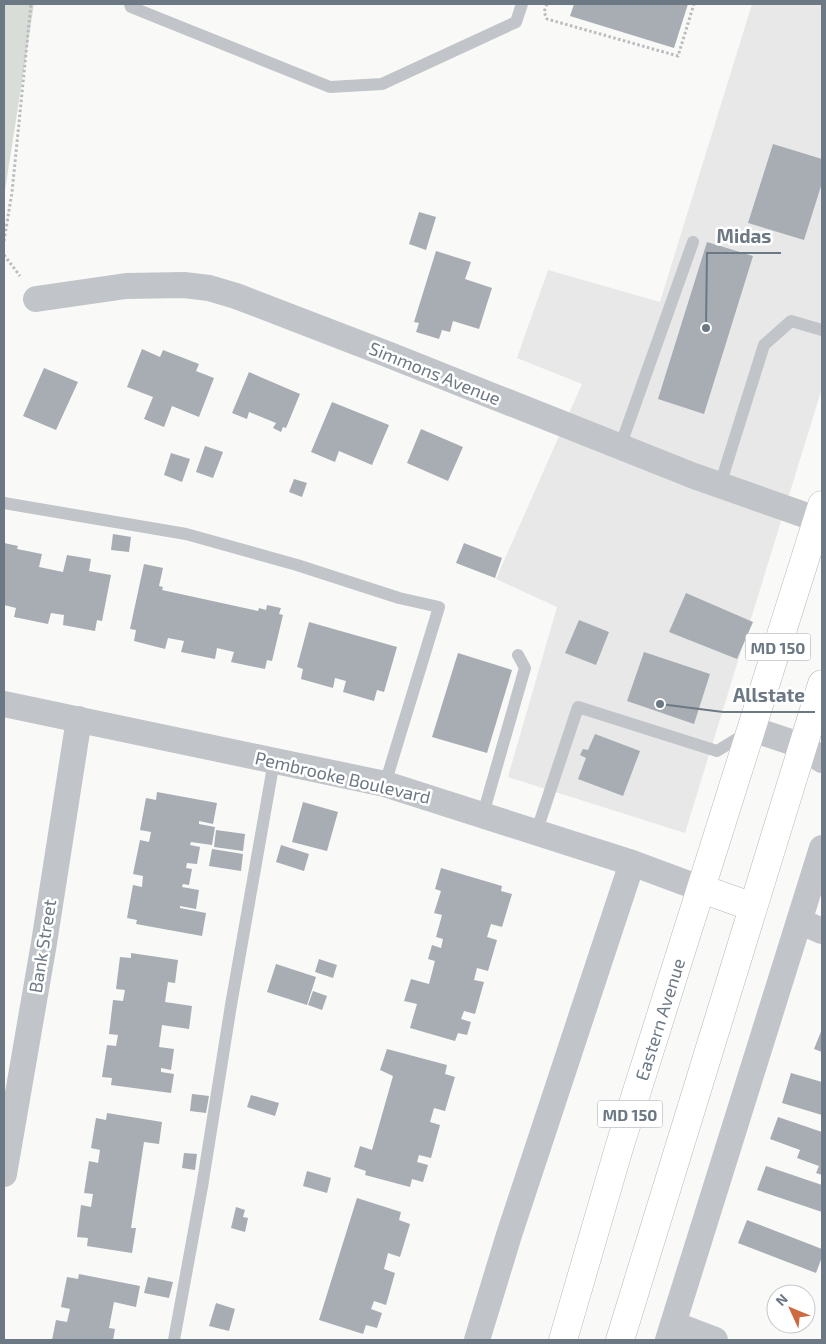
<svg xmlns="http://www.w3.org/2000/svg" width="826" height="1344" viewBox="0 0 826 1344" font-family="'Exo 2',sans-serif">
<rect width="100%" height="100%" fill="#f9f9f7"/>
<path fill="#e7e8e7" d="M752,4H822V388L685,833L508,777L557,607L496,579L582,384L517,358L548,270L660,302Z"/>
<path fill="#d9ddd7" d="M4,4H34L4,197Z"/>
<path fill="#a7adb3" d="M574,4H688L674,48L570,16Z
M773,144L822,159V183L804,240L748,223Z
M419,212L436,217L426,250L409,244Z
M707,242L753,256L704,414L658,399Z
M436,251L471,262L465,279L492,288L479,329L453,321L450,332L442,330L439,339L416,332L419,323L414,322Z
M142,349L160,357L163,350L199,364L196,371L214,378L199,417L172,406L164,427L144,419L153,397L127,387Z
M44,368L78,382L56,430L23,416Z
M249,372L300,394L286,428L283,427L281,432L273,428L276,423L249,412L247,419L232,413Z
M332,402L389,425L372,465L339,451L335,462L311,452Z
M421,429L463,447L448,481L407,463Z
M205,446L223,452L213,478L196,472Z
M171,453L190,459L182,482L164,475Z
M294,479L307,483L302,497L289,492Z
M113,534L131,537L129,552L111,550Z
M4,543L18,546L17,549L42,554L39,567L63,572L67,555L91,559L89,571L111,575L102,621L97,620L95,631L63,625L64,615L51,613L48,624L14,617L16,608L4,605Z
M464,543L502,558L495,578L456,563Z
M144,564L163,568L159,586L163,587L162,590L258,611L259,608L266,610L267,605L281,608L279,614L283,615L272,661L267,660L265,669L231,662L234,652L217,648L215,659L181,652L184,641L168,638L165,649L134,641L136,630L130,629Z
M686,593L753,622L737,659L669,632Z
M579,620L609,632L596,665L565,653Z
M309,622L397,647L384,692L377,690L374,701L343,692L346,681L335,678L333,688L301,679L303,669L297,667Z
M644,652L710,674L694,724L627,701Z
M458,653L512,670L487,753L432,737Z
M595,734L640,751L623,796L578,779L586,758L580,755L583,749L588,750Z
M157,792L217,803L213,824L199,821V824L215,827L212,845L191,842L190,845L200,847L197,864L187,863L186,868L192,869L189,885L183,884L182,887L199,890L196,909L180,906V908L206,913L202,936L136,924L137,920L127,918L133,885L142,887L143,876L133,874L140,840L149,842L151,832L140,830L146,798L156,800Z
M303,802L338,812L327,851L292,842Z
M216,830L245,834L243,851L214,847Z
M281,845L309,854L304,871L276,862Z
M212,849L243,854L241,871L209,866Z
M441,868L502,886L501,891L512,894L502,927L491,924L487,937L497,940L488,971L477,968L474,980L484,982L475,1014L464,1011L461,1019L471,1022L467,1035L458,1033L455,1041L410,1028L417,1004L404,1001L411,979L429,984L435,961L428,959L432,945L441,948L443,939L436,937L442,915L434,913L441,891L435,889Z
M131,953L178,960L175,983L168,982L165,1002L192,1006L189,1029L162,1025L159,1047L174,1049L171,1070L161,1068V1072L174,1074L171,1093L111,1085L112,1078L102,1077L107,1045L116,1046L118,1035L109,1034L113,1000L123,1001L125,990L116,989L120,957L131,958Z
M319,959L337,965L333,978L315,972Z
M276,964L316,977L307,1005L267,992Z
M313,991L327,996L322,1010L308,1005Z
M822,1029V1052L814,1049Z
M387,1049L447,1065L445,1074L455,1077L445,1111L434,1108L430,1122L440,1125L431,1158L419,1155L417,1162L428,1165L423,1182L412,1179L410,1187L365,1175L366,1171L354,1167L360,1146L372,1150L393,1076L380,1070Z
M791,1073L822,1082V1115L782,1103Z
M192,1094L209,1096L206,1113L190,1111Z
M251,1095L279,1103L275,1116L247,1107Z
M107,1113L162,1122L159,1144L144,1142L131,1228H136L132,1253L87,1246L88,1238L77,1237L81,1205L91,1207L93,1194L84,1193L89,1161L98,1163L100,1150L91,1148L96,1118L106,1120Z
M778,1117L822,1132V1175L816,1173L819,1166L797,1158L800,1150L770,1139Z
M184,1153L197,1154L195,1170L182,1168Z
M766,1166L822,1185V1212L757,1190Z
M307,1171L331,1178L327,1193L303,1186Z
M357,1198L401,1212L399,1220L410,1224L400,1257L388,1253L384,1269L395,1273L386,1305L374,1301L371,1309L382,1313L377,1328L366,1325L363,1334L319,1320Z
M236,1207L245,1210L243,1217L248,1218L245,1232L231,1228Z
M747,1220L822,1249V1257L816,1273L738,1243Z
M79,1274L140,1286L136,1307L114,1302L109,1328L115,1329L113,1340H52L56,1320L67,1322L70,1309L61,1307L67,1277L78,1279Z
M148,1277L173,1282L169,1298L144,1293Z
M216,1303L235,1309L229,1331L209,1326Z"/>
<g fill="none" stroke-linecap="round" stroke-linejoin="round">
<defs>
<g id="primary">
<path d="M702,889L753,907"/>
<path id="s1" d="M563,1340L619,1148L822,505"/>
<path d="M620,1340L822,684"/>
</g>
</defs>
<use href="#primary" stroke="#b5b8bc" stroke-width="29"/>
<path stroke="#b9bcbe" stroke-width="3" stroke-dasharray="2.5 2.5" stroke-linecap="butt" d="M547,4L544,12L547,19L678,56L694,4
M4,241L12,192L31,4
M4,255L20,276"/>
<path stroke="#c1c4c8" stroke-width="12" d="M130,4L131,7L330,87L382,84L516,22L522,4
M620,447L693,242
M720,485L764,345L791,321L822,330
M4,503L186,534L297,565L399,598L439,607L385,784
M483,814L525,668L518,655
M536,833L578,707L717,751L748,732
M174,1340L202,1187L231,1005L274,761"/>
<path stroke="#c1c4c8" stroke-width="26" d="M36,299L126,286L184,285L209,288L236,296L392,356L694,476L822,521
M4,704L385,784L632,863L702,889
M752,729L803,746L822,760
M799,921L822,931
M4,1174L44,943L79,719
M673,1324L715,1340
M477,1340L509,1235L632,863
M668,1340L822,848"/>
<use href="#primary" stroke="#fff" stroke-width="28"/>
</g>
<g text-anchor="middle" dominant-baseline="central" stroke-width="5" stroke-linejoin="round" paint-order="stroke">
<g fill="#fff" stroke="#98a0a9" stroke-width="1">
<rect x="745.5" y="633.5" width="65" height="27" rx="4"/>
<rect x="597.5" y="1100.5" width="65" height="27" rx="4"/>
</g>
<g font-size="16" font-weight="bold" fill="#6c7884">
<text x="778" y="647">MD 150</text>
<text x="630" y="1114">MD 150</text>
</g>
<g font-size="18" fill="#6c7884" stroke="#fff">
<text transform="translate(435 373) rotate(22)">Simmons Avenue</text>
<text transform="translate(343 777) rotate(13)">Pembrooke Boulevard</text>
<text transform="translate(42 946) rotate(-81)">Bank Street</text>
<text stroke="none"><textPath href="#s1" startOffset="335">Eastern Avenue</textPath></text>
</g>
</g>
<path fill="none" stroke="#6c7884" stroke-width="2" d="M706 328L707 253H781M660 704L723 712H815"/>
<g fill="#6c7884" stroke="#fff" stroke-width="2">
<circle cx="706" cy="328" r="5"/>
<circle cx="660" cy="704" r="5"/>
</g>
<g font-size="19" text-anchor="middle" font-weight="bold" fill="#6c7884" stroke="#fff" stroke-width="5" stroke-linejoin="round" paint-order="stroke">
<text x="744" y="243">Midas</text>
<text x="769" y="702">Allstate</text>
</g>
<rect width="826" height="1344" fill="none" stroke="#6c7884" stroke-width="10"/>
<g transform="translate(791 1309) rotate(314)"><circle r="24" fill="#ffffff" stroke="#c4c9ce"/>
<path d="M0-4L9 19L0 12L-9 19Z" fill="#ce6942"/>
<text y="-8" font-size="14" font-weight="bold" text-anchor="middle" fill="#6c7884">N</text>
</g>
</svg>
